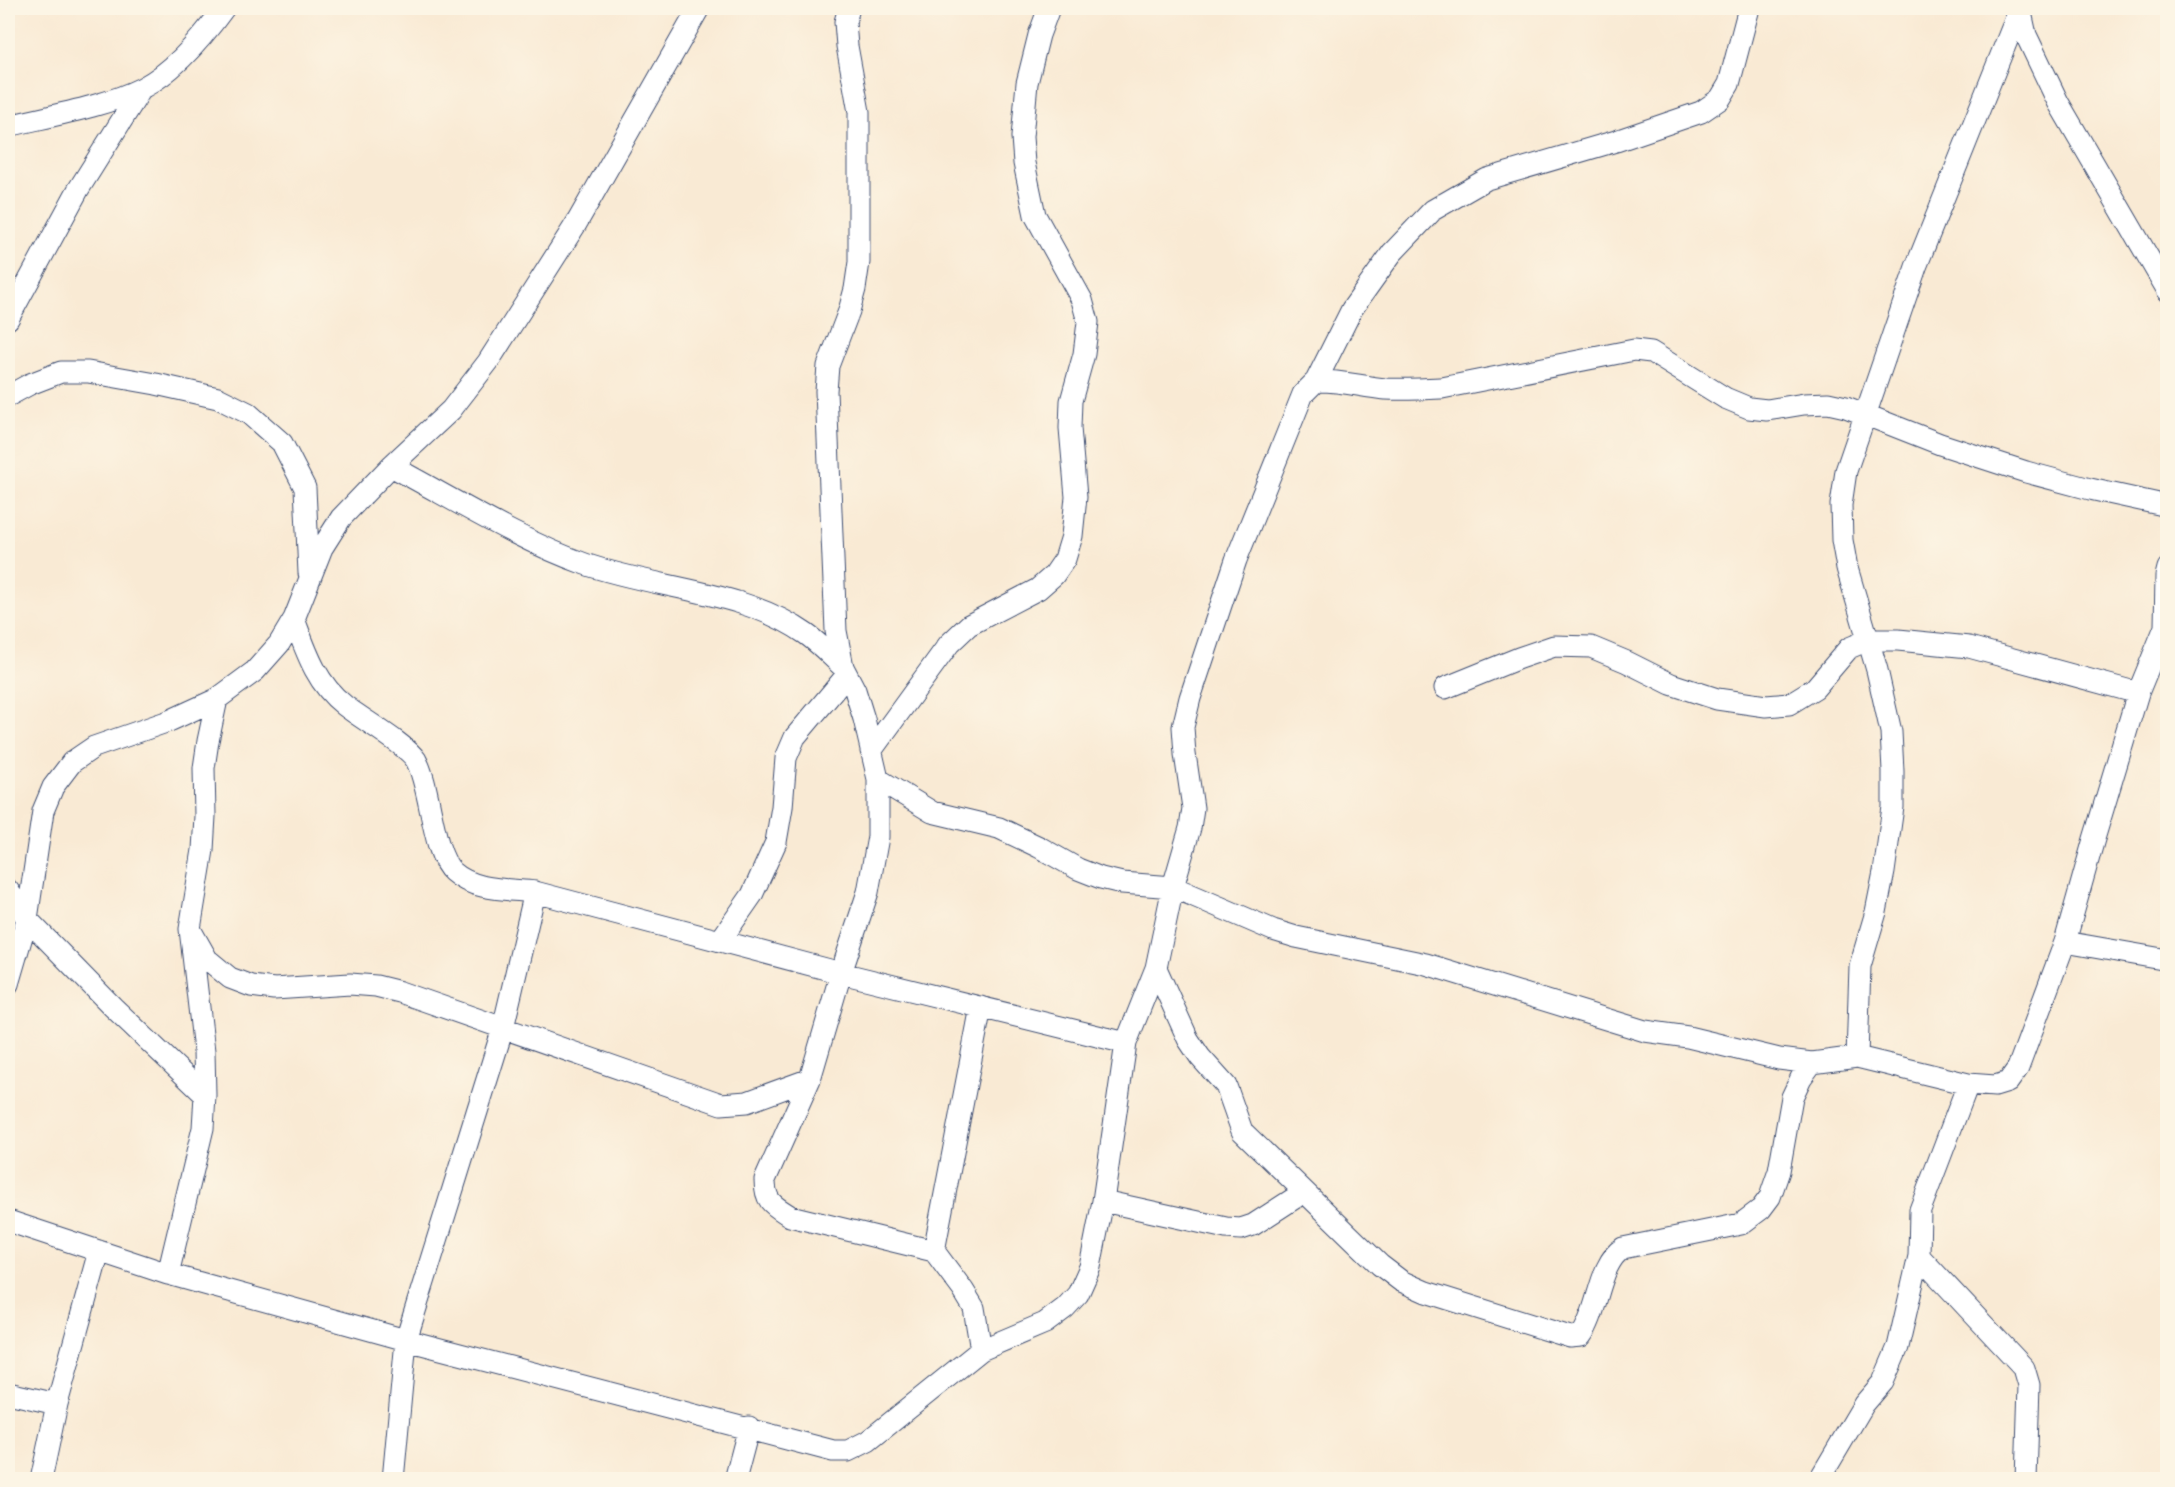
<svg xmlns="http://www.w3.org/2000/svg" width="2175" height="1487" viewBox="0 0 2175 1487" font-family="Vollkorn,serif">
<rect width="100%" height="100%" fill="#fcf5e5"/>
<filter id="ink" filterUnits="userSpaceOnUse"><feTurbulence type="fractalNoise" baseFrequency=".0167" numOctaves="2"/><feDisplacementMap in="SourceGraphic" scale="12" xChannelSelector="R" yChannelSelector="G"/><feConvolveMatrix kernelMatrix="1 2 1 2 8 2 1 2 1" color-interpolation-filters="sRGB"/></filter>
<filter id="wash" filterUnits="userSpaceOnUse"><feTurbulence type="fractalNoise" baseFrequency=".008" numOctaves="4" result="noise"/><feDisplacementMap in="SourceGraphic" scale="24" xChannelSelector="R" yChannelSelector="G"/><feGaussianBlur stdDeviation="1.35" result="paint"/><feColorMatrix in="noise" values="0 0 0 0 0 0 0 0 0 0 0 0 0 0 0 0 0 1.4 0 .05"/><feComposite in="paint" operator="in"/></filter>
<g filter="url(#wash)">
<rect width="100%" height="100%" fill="#f9ead4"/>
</g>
<g filter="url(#ink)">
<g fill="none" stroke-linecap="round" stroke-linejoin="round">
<defs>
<path id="street" d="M849,8L845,22L847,46L859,112V262L855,289L849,311L828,366L826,391L836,631L843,667L855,690L864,719L878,779V837L868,892L841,973L810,1079L765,1180C765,1202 773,1205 790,1216L934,1251L963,1290L974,1308L981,1350
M2020,8L2026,35L2058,102L2168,291
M8,126C49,116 104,107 142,88C175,71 203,37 224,8
M8,319L78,190L142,88
M1316,381L1352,309L1392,253L1433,210L1487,179L1616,141L1701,112L1720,99L1729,84L1749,8
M8,396L30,384L61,372H88L156,384L218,398L248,413L282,443L305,488L309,573
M391,466C453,499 520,541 585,564C656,589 744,590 806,634C819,643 831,656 843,667
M294,619C306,651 316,683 344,705C360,718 407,745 416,760C431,787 432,854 453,872C474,891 508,889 535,892L841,973L1126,1043
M1445,688L1519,658L1554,646L1591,647L1627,662L1671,684L1717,699L1766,706L1789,704L1815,688L1849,648L1868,640H1898L1969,647L2138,693
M871,751L949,644L969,625L1038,589L1054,575L1065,559L1072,536L1076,497L1070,428L1071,401L1084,354L1088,322L1082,300L1035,215L1024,163L1022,137L1027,83L1039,35L1049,8
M878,779L932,812L999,828L1039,847L1078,869L1101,878L1122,883L1173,887L1273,930L1296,937L1426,964L1645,1031L1688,1037L1779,1059L1812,1063L1857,1057L1968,1084L1995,1086L2008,1082L2018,1068L2065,942L2094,839L2138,693L2165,627L2166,576L2168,568
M8,890L27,919L113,1007L205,1095
M190,929L207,959L230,978L251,986L274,989L350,984L376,986L400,992L721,1104L747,1102L810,1079
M720,941L752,895L776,842L782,807L786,758L795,737L847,675
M2065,942L2168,960
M1156,968L1188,1039L1200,1057L1226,1086L1242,1131L1380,1265L1401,1281L1426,1292L1570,1337L1581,1336C1599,1312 1598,1264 1623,1248L1741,1224L1761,1209L1770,1197L1779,1171L1792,1097L1801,1078L1812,1063
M8,984L27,919L43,811L53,787L72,762L94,747L169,721L217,699L255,671L279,644L294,619L322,548L341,518L391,466L451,410L488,362L576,224L699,8
M1857,1057L1860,966L1876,912L1884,872L1893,807V771L1891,732L1877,670L1847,568L1842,540L1841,505L1846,471L1916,267L2020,8
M1103,1201L1226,1228L1241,1229L1253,1225L1304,1192
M8,1221L168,1274L406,1340L833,1451H848L868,1441L981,1350L1045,1323L1065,1308L1078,1294L1090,1267L1103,1201L1126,1043L1156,968L1173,887L1190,828L1193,808L1185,754L1183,727L1190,698L1236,560L1303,394L1316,381C1340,380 1362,387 1386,389C1405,390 1423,389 1442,388L1634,350L1651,352L1725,398L1749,408L1767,410L1804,404L1828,403L1846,407L1940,444L2026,472L2090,489L2168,506
M934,1251L981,1007
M1919,1256L2024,1368L2029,1385L2026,1480
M168,1274L203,1128L205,1095L204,1051L190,929L203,850L205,816L204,768L208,741L217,699
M8,1393L57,1404
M41,1480L57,1404L99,1251
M393,1480L406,1340L503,1028L535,892
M735,1480L749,1427
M1819,1480L1864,1404L1883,1382L1898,1347L1919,1256L1920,1210L1968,1084"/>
</defs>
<use href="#street" stroke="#3c4b70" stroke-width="23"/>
<use href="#street" stroke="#fff" stroke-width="21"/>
</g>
</g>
<rect width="2175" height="1487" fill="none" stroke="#fcf5e5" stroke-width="30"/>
</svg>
